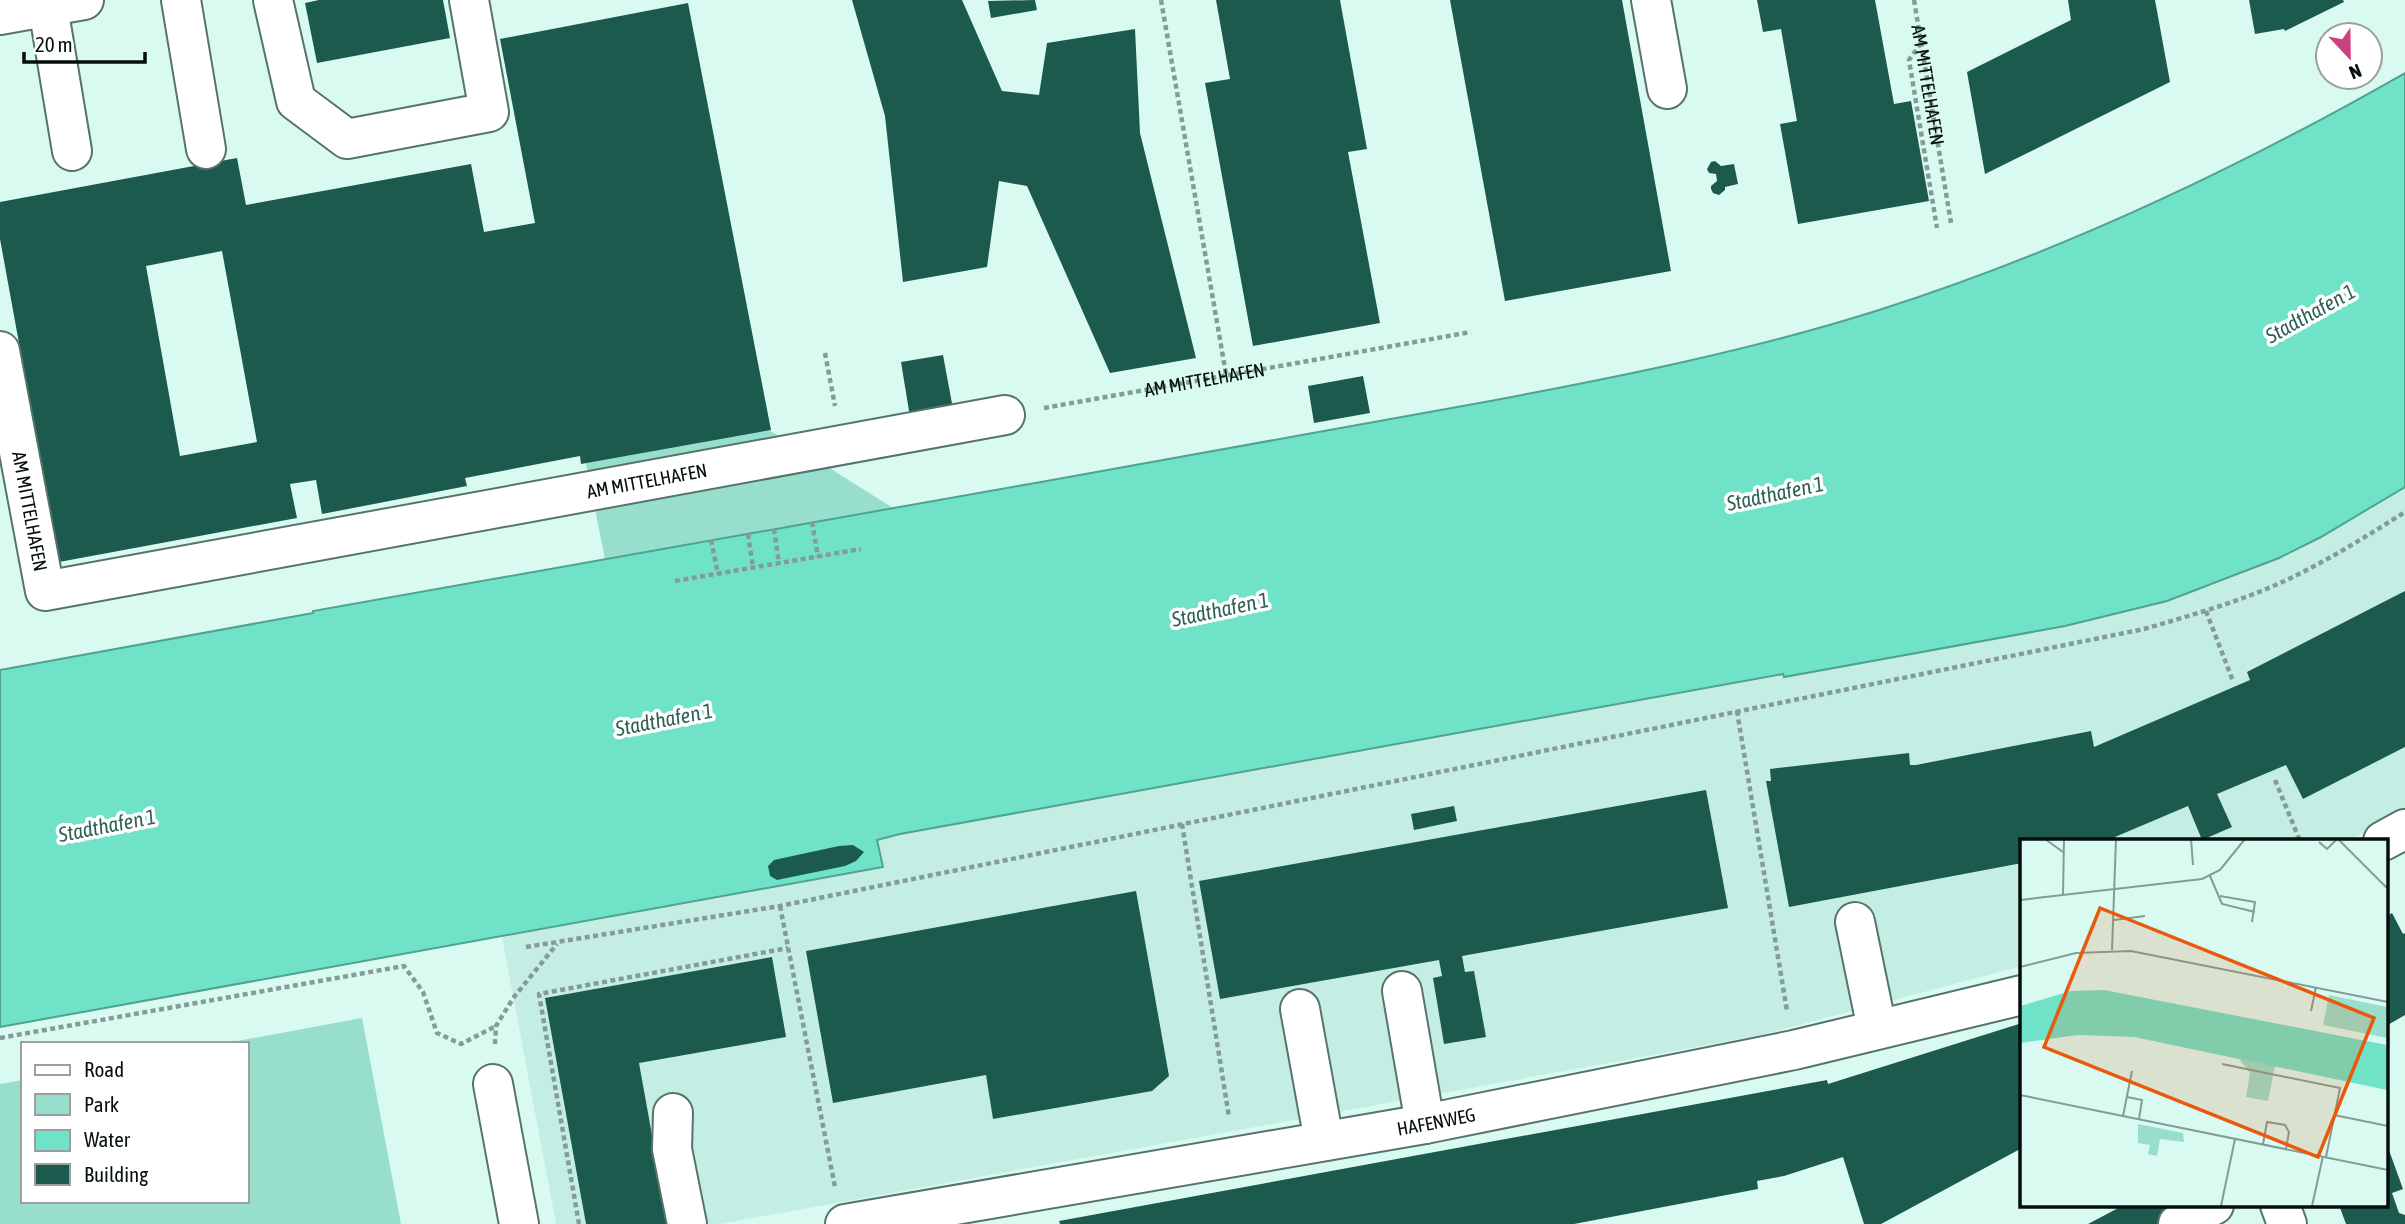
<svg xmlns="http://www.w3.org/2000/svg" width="2405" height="1224" viewBox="0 0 2405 1224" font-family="'Asap Condensed',sans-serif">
<rect width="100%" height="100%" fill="#d9faf1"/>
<path fill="#c4eee3" d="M2405,487V812L2348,841H2022V966L1757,1036L720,1224H556L502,937L882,867L876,840L900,834L1783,674L1784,677L2065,626L2125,612L2211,586L2279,558L2321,537Z"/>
<path fill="#97decc" d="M548,274L769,430L893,508L605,559Z
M362,1018L401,1224H0V1084L23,1080V1201H247V1044H221Z"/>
<path fill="#6fe2c7" stroke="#4fa38f" stroke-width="2" d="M2405,73V487L2321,537L2279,558L2167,601L2065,626L1784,677L1783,674L900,834L877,840L883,867L0,1027V670L313,613V611C597,561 880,511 1163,460C1270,441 1378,421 1485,402C1618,377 1750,351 1879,310C2064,251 2237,169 2405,73Z"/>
<path fill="#1b5a4d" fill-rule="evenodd" d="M319,0H443L450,38L317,63L305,3Z
M852,0H962L1002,91L1039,95L1047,43L1135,29L1140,133L1196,358L1110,373L1027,186L999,181L987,267L903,282L885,116Z
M1035,0L1037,10L991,18L988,1Z
M1216,0H1340L1367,149L1348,152L1380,323L1253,346L1205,83L1230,79Z
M1450,0H1622L1671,271L1505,301Z
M1757,0H1875L1894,104L1911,101L1929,201L1798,224L1780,124L1797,121L1781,29L1763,32Z
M2068,0H2155L2170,82L1985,174L1967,72L2071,20Z
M2249,0H2343L2344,2L2285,31L2284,29L2255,34Z
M688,3L771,430L581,464L580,456L465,478L467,486L322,514L316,480L290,484L297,518L59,562L0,239V202L237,158L246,205L471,164L484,232L535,223L500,39ZM222,251L257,442L180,456L146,266Z
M1715,161L1721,166L1734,164L1738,184L1725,187V190L1719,195L1713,193L1711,189V186L1717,181L1716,174L1709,173L1707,169L1711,162Z
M943,355L953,409L910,417L901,362Z
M1363,376L1370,413L1314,423L1308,386Z
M2405,591V747L2303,799L2286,765L2217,794L2232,827L2202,840L2188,806L2115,837L2116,841H2022V863L1789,907L1766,781H1771L1770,769L1909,753L1910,765H1916L2091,731L2094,747L2250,680L2247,672Z
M1706,790L1728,908L1462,956L1465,972L1474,971L1486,1037L1444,1044L1433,978L1442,976L1439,960L1220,999L1199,881Z
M1454,806L1457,821L1414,830L1411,814Z
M853,845L864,852L856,861L845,866L777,880L770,876L768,866L774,860L839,846Z
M1136,891L1169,1076L1152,1091L993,1119L986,1075L833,1103L806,951Z
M2392,913L2403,934L2405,933V1015L2386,1026V917Z
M772,957L786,1037L639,1063L668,1224H586L545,998Z
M2022,1023V1148L1881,1224H1864L1843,1157L1784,1176L1757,1181L1758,1189L1574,1224H1060L1059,1221L1827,1080L1828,1084Z
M2386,1142L2403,1189L2392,1193L2399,1213L2405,1215V1224H2346L2339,1205H2386Z
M2124,1205H2199L2159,1224H2088Z"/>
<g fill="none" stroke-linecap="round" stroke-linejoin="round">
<defs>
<g id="minor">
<path d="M181,0L206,149"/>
<path d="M273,0L296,101L347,139L489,112L469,0"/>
<path d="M1651,0L1667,89"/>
<path d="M48,7L72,151"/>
<path d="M0,15L84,0"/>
<path id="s3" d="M0,351L45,591L1005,415"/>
<path d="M2383,841L2405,829"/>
<path d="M1855,922L1877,1029"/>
<path d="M1402,991L1425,1124"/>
<path d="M1300,1009L1324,1141"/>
<path d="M493,1084L519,1224"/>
<path d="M673,1113L672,1149L687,1224"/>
<path d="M2280,1205L2287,1224"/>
<path id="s4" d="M845,1224L1425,1124L1794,1050L2022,995"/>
<path d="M2178,1224L2214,1205"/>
</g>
</defs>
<use href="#minor" stroke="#56746c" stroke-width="42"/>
<g stroke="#849c96" stroke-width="4.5" stroke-dasharray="5 3.5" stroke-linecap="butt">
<path d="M1161,0L1226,374"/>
<path id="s1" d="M1914,0L1951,223"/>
<path d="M1921,43L1909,60L1937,228"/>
<path d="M825,353L835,406"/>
<path id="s2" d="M1044,408L1471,332"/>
<path d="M812,522L818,557"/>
<path d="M774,529L779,564"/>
<path d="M748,534L753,568"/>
<path d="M711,540L718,574"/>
<path d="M675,581L861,549"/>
<path d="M2206,611L2233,681"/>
<path d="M1737,711L1787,1011"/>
<path d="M2275,780L2300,841"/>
<path d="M1182,824L1229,1117"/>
<path d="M780,906L835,1187"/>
<path d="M526,947L780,906L2144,629C2189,616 2235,603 2278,584C2322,564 2364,538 2405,512"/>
<path d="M0,1038L404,966L423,992L437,1033L461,1044L496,1026"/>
<path d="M495,1044L496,1026L514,997L557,944"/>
<path d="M579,1224L539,994L788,948"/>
</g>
<use href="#minor" stroke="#fff" stroke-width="38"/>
</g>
<g text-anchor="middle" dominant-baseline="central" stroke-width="7" stroke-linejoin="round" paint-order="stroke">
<g font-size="19" fill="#040f0c" stroke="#fff">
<text stroke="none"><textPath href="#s1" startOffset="86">AM MITTELHAFEN</textPath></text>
<text stroke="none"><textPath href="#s2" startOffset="163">AM MITTELHAFEN</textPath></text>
<text stroke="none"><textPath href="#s3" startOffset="856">AM MITTELHAFEN</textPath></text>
<text stroke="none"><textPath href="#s3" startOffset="163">AM MITTELHAFEN</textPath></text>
<text stroke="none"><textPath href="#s4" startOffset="600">HAFENWEG</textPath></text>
</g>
<g font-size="21" font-style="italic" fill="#2f6054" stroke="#fff">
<text transform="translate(2310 313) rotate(-29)">Stadthafen 1</text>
<text transform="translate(1775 493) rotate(-12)">Stadthafen 1</text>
<text transform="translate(1220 609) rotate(-12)">Stadthafen 1</text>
<text transform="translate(664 719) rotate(-11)">Stadthafen 1</text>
<text transform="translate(107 825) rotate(-11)">Stadthafen 1</text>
</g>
</g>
<g transform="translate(2020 839)">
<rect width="368" height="368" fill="#d9faf1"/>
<path d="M309,156L367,168V199L303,186ZM219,220L255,227L248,262L226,258L230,234ZM118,285L163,294L164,303L140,300L137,317L128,315L130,306L118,304Z" fill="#97decc"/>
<path d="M84,151L367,206V251L114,198L58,196L0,204V167L51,152Z" fill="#6fe2c7"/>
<path fill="none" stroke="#849c95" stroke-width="2" d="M25,0L43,13M171,0L173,26M318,0L368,50M299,3L307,10L317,0M190,37L202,65L235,73M43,55L44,0M200,57L235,63L232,83M0,61L182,40L200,31L225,0M94,81L125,77M92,111L96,0M0,128L56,114L111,112L368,163M291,172L296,148M202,225L320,249L306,318M0,256L368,331M107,258L122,261L119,280M314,276L368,287M103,277L112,232M243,305L247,283L265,286L269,293L266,310M201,367L215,300M292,367L303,317"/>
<path fill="#e8590c" fill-opacity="0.15" stroke="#e8590c" stroke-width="3.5" d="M80,69L354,179L298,318L24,208Z"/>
<rect width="368" height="368" fill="none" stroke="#040f0c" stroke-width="3.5"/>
</g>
<rect x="21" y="1042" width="228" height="161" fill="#ffffff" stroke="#9b9f9e" stroke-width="2"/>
<rect x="35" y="1065" width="35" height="10" fill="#ffffff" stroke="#9b9f9e" stroke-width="2"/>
<text x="84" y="1077" font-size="21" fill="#040f0c">Road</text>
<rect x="35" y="1094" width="35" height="21" fill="#97decc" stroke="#9b9f9e" stroke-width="2"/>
<text x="84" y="1112" font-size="21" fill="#040f0c">Park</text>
<rect x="35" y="1130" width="35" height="21" fill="#6fe2c7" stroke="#9b9f9e" stroke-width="2"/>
<text x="84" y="1147" font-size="21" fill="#040f0c">Water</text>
<rect x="35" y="1164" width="35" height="21" fill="#1b5a4d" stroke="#9b9f9e" stroke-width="2"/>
<text x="84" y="1182" font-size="21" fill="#040f0c">Building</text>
<g transform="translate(2349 56) rotate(158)"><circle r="33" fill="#ffffff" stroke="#9b9f9e" stroke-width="2"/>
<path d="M0-5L12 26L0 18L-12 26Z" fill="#ca4280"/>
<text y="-10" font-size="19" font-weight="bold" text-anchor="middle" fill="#040f0c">N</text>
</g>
<path d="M24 52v10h121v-10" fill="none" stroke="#040f0c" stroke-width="3.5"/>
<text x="35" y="52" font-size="21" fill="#040f0c" stroke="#ffffff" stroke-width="5" paint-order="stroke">20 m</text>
</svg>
